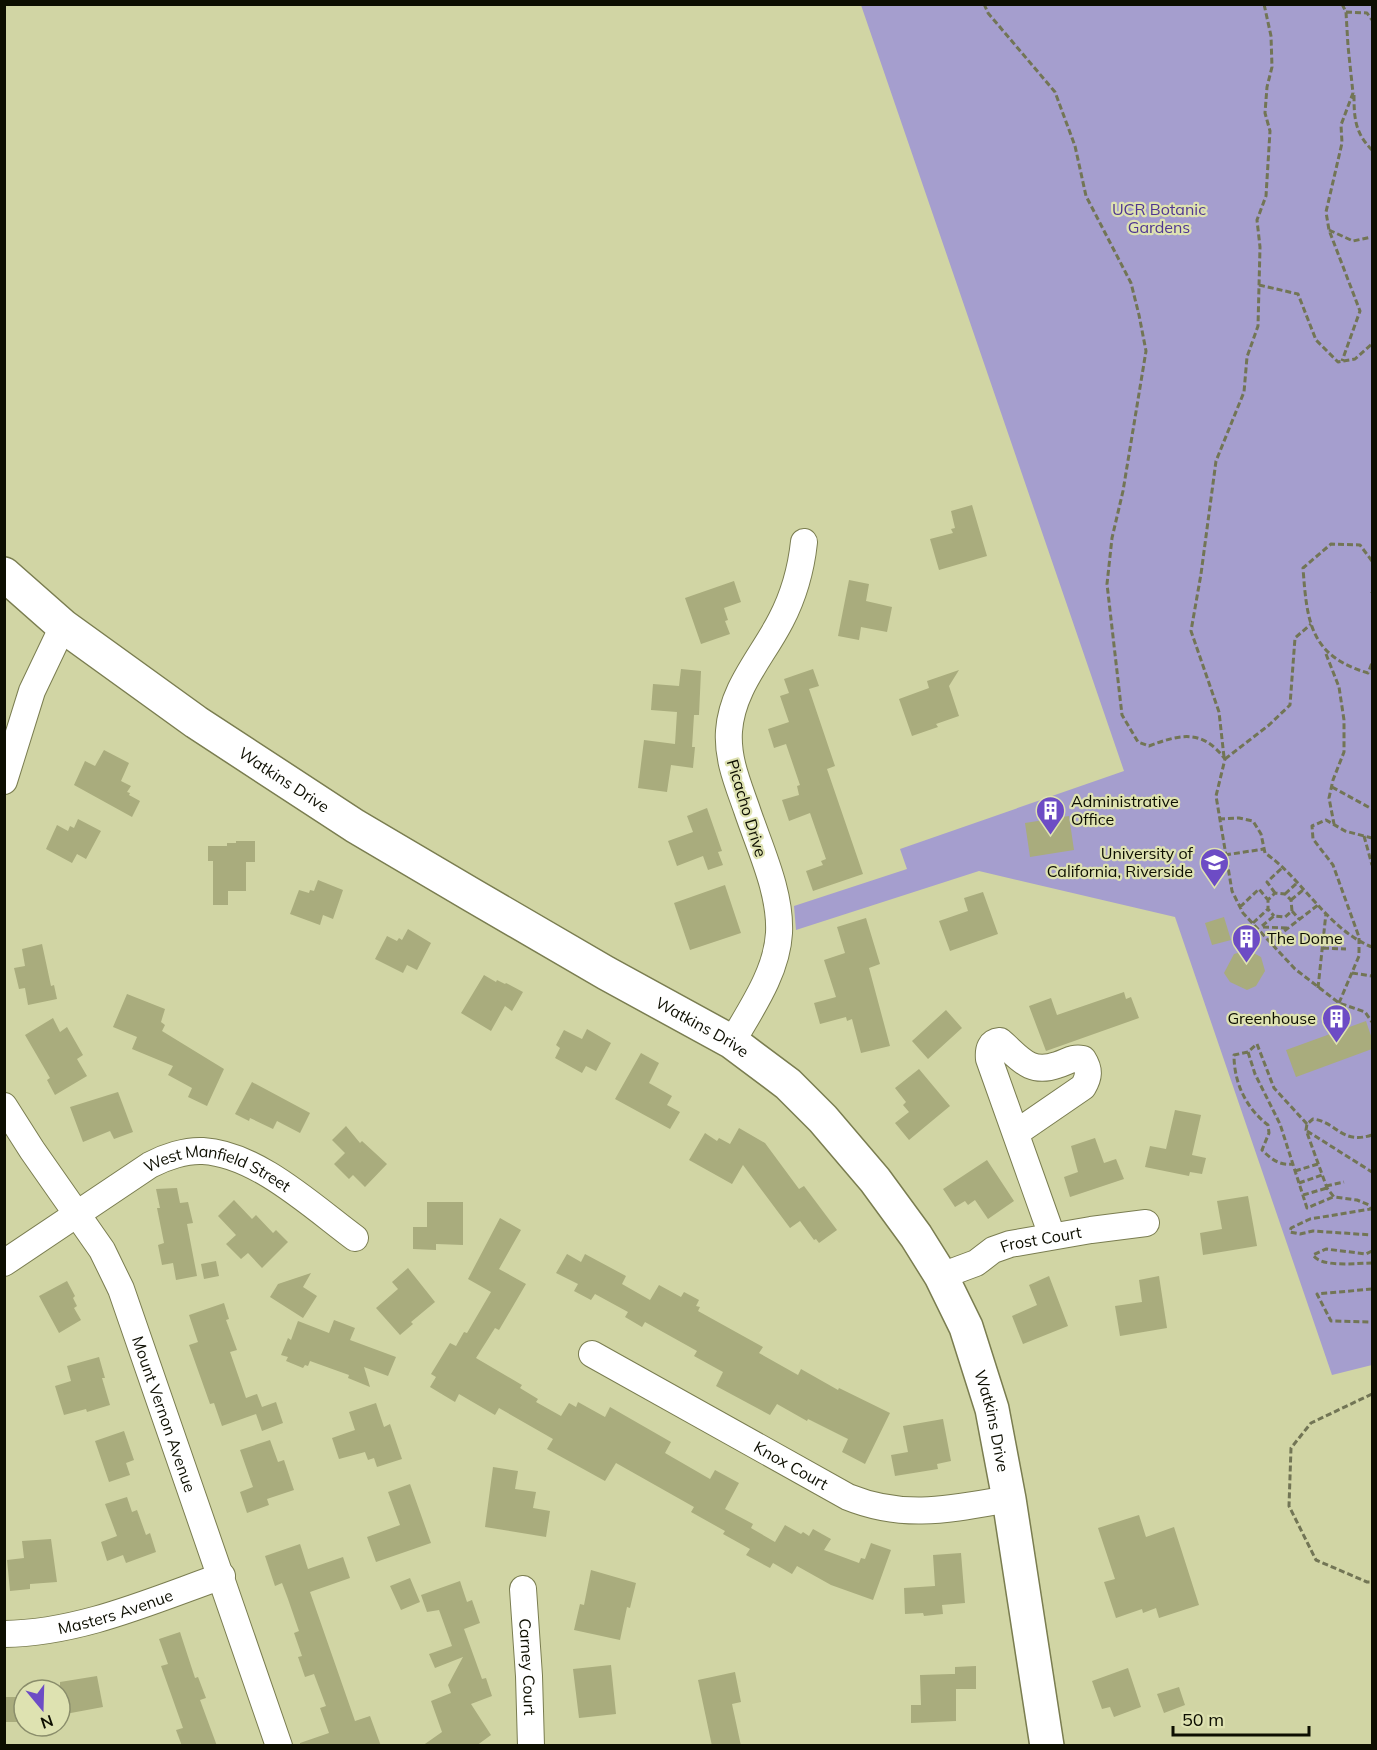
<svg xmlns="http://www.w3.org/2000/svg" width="1377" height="1750" viewBox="0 0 1377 1750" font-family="Mulish,sans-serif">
<rect width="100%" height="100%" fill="#d1d5a4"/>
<path fill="#a59ece" d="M861,5H1372V1365L1332,1375L1175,917L979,871L796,930L794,906L907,869L900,849L1124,771Z"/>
<path fill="#a9ac7d" d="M972,505L987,556L939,570L930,539L953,533L951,529L955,528L951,511Z
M849,580L869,584L866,601L892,607L887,632L861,627L859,640L838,636Z
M734,581L741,602L724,608L728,620L725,621L730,634L701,644L685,598Z
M681,669L701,671L699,715H694L692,747H695L693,768L671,765L667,792L638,788L644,740L675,744L677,712L651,710L653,684L679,686Z
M813,669L819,686L809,689L835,766L827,769L863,874L813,891L806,871L823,865L821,861L826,859L810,813L789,821L782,800L799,795L797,786L800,785L786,744L774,748L768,729L789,722L780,696L789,693L784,679Z
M959,670L949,686L959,716L936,724L938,727L912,736L899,699L929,688L927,681Z
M104,750L129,763L121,781L131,786L127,792L130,793L129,795L140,801L132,817L74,785L85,761L95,766Z
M707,808L722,851L718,852L723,865L708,870L703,856L677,866L668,841L693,832L687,816Z
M1069,816L1074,850L1030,857L1025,823Z
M78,819L101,831L86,859L77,854L72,863L46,849L57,825L68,831L70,826L74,828Z
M236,841H255V862H246V891H228V905H213V861H208V846H227V843H236Z
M318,880L343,890L333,919L323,915L320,925L290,914L299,890L309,893L310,890L314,891Z
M725,885L741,933L690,950L674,903Z
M983,892L998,934L950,951L939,921L968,911L964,898Z
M1224,917L1231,940L1212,945L1205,923Z
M866,918L880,964L869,968L890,1046L861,1053L852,1019L847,1021L846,1017L820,1024L814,1003L836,997L824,960L845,953L837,927Z
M408,929L431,943L417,970L407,965L403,973L375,959L387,936L397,941L399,938L402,940Z
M42,944L51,986L54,985L57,999L28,1005L25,988L19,989L14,968L25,966L22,949Z
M1248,950L1261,957L1265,971L1256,986L1247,990L1230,982L1224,973L1234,954Z
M484,975L496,982L497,980L505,984L506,983L523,992L512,1011L505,1006L491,1031L461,1013Z
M1124,992L1126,999L1131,997L1139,1018L1046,1051L1029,1006L1051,998L1057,1015Z
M127,994L165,1009L161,1022L165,1025L162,1031L224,1069L207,1106L188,1097L192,1088L168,1075L173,1066L132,1049L137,1037L113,1027Z
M946,1010L962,1028L928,1059L912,1041Z
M53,1018L60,1032L67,1027L83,1055L77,1059L87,1076L55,1095L47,1080L50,1078L25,1035Z
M1366,1021L1372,1039V1049L1296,1077L1286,1050Z
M587,1029L611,1043L596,1071L586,1066L582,1073L555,1058L560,1048L556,1045L564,1030L582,1039Z
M641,1053L659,1063L649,1083L672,1096L667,1105L680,1112L670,1129L615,1099Z
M919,1069L950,1106L909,1140L895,1123L909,1112L903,1105L906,1102L895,1088Z
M252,1082L310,1113L300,1133L277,1121L273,1129L250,1118L249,1121L235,1114Z
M118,1092L133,1132L114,1139L110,1131L83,1142L70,1107Z
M1175,1110L1201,1115L1192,1155L1206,1158L1202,1174L1190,1172L1189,1176L1145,1167L1150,1146L1166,1149Z
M346,1126L360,1143L362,1141L387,1164L365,1187L353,1175L349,1179L334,1164L345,1153L332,1140Z
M739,1128L765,1143L799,1189L804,1186L837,1230L819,1243L816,1239L814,1240L800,1221L790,1228L743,1165L732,1184L689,1160L705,1133L717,1141L719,1138L730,1144Z
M1095,1138L1104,1163L1116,1159L1124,1179L1070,1197L1064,1177L1078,1172L1071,1146Z
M987,1160L1014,1201L988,1219L975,1200L968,1205L965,1201L955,1207L943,1189Z
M177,1188L180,1203L188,1202L193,1223L187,1224L197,1276L176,1280L173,1263L162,1265L158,1245L164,1243L157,1208H160L156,1189Z
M1248,1196L1257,1246L1203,1255L1200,1233L1222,1229L1217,1201Z
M234,1200L252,1219L256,1215L273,1233L276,1230L288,1242L262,1268L248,1253L241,1259L226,1244L236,1235L218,1216Z
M427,1202H463V1245L436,1244V1250L413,1249V1227H427Z
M500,1218L521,1230L499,1269L526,1284L499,1330L495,1328L476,1358L522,1385L520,1388L538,1399L536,1402L561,1416L569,1403L576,1407L578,1402L605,1417L610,1407L671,1442L665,1453L710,1479L715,1470L739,1483L725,1509L753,1524L751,1528L775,1542L785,1525L801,1534L803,1532L809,1536L813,1529L831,1539L824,1550L859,1563L861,1558L865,1559L871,1543L891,1550L873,1600L831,1585L797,1566L792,1574L773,1563L770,1568L746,1555L750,1549L723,1534L725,1531L691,1512L694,1507L616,1463L605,1481L547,1449L553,1439L499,1408L495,1415L459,1394L455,1402L430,1387L436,1377L431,1374L450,1343L456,1346L464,1332L467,1333L491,1292L468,1279Z
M567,1254L581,1262L585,1254L626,1276L622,1284L650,1300L659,1285L681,1297L684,1292L699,1300L696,1306L700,1307L698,1311L763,1347L759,1353L798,1375L801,1369L838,1390L839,1388L890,1413L865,1464L842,1452L848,1439L808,1419L807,1421L777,1404L770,1415L716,1386L723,1372L694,1356L697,1351L645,1322L642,1327L625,1317L628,1312L595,1294L591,1300L574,1291L578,1284L556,1273Z
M216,1261L219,1276L204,1279L201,1264Z
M408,1268L435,1302L411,1322L413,1324L400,1335L376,1308L398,1289L392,1282Z
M311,1273L303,1287L317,1296L303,1318L270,1297L278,1284Z
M1049,1276L1068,1326L1023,1344L1012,1316L1037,1305L1029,1285Z
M1159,1276L1167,1328L1120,1336L1115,1306L1142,1302L1139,1280Z
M67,1281L75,1296L73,1298L77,1306L74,1308L81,1320L59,1333L39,1296Z
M224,1303L229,1319L226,1320L237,1350L230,1352L246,1398L257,1394L262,1407L276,1402L283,1423L262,1431L256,1414L222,1426L214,1403L210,1404L189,1345L198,1342L189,1315Z
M334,1320L355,1328L350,1340L396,1357L388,1376L364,1367L370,1387L348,1378L349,1375L310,1361L308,1366L305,1365L303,1368L286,1361L288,1357L281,1355L288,1338L291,1340L298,1321L329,1333Z
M99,1357L105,1378H102L110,1405L87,1412L86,1409L64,1415L55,1386L71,1381L67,1366Z
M376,1403L384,1427L390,1424L402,1459L377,1467L374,1458L368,1460L365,1452L339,1459L332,1438L355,1430L349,1412Z
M943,1419L951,1461L937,1464L938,1469L895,1476L891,1455L908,1452L903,1426Z
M124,1431L134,1460L126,1463L130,1475L109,1482L95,1441Z
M270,1440L278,1462L284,1460L294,1490L267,1499L269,1505L247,1513L240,1492L253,1487L240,1450Z
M493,1467L518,1471L515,1489L536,1492L533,1508L550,1511L546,1537L485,1527Z
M410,1484L431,1543L376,1562L367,1537L400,1525L388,1492Z
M127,1497L132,1512L137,1510L146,1535L150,1533L156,1552L126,1563L123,1555L107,1561L101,1542L117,1536L105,1504Z
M1139,1515L1146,1537L1174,1527L1199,1605L1159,1618L1156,1608L1143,1613L1142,1609L1116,1618L1104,1582L1115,1579L1098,1528Z
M51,1539L57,1582L30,1584V1589L10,1591L7,1560L24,1558L22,1541Z
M300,1544L308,1569L343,1557L350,1578L310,1592L355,1721L370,1716L381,1746H300V1743L329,1733L320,1708L326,1706L314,1674L305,1677L298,1657L302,1656L294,1633L299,1631L288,1599L282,1583L275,1586L265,1556Z
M961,1553L965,1603L942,1605L943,1614L924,1616L923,1613L905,1614L904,1588L935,1586L933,1555Z
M591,1570L636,1583L630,1608L627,1607L620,1640L574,1630L580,1604L584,1605Z
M410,1578L420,1602L401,1610L390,1586Z
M460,1581L467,1602L472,1600L480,1623L464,1629L482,1679L486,1678L492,1696L471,1704L491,1735L476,1746H422L442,1732L431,1701L451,1693L448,1685L463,1657L435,1668L429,1654L452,1646L439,1610L427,1612L421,1595Z
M180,1632L195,1678L198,1677L206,1698L200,1700L217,1746H182L176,1730L183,1728L161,1666L168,1664L159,1639Z
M611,1665L616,1714L579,1718L573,1669Z
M976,1666V1689H956V1721L911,1723V1705H921L920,1675L951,1674H955V1667Z
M1128,1668L1141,1707L1114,1717L1110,1707L1102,1709L1092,1681Z
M735,1672L741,1702L732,1704L741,1746H712L698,1680Z
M97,1676L103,1707L60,1715V1682Z
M1179,1687L1185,1705L1164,1713L1157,1694Z
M4,1697H24L23,1722H4Z"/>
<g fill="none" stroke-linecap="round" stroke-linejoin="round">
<defs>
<g id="minor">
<path d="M4,781L32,691L63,626"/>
<path d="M732,1042C751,1009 777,972 779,933C781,892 760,849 747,810C738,784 727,759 729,731C732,688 762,657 781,620C794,595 801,570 804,542"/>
<path id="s1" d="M4,1106L32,1150L102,1250L121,1289L279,1746"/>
<path d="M1016,1133L1083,1087C1089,1077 1090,1070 1083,1059C1071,1057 1068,1062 1057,1065C1029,1075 1019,1057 1000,1041C990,1042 988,1049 989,1059L1052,1236"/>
<path id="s2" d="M4,1263L150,1165C165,1157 186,1150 203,1151C257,1154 313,1207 355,1238"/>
<path id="s3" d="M941,1276L976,1263L993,1250L1010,1244L1091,1230L1146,1223"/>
<path id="s4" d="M592,1354L848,1497C905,1520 951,1509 1009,1499"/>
<path id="s5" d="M523,1589L529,1676L531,1746"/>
<path id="s6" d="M4,1634C80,1633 151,1601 222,1576"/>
</g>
<g id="major">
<path id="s7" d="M4,574L63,626L196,722L355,826L472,895L606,973L732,1042L788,1084L823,1119L875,1180L916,1236L941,1276L966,1327L992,1409L1009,1499L1047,1746"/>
</g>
</defs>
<use href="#minor" stroke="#7a7d50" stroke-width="28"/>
<use href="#major" stroke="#7a7d50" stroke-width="36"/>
<path stroke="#727555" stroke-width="3" stroke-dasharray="6 3" stroke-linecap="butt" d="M984,4L988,13L1055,92L1075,146L1086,196L1131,283L1139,315L1146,351L1123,491L1112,538L1107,584L1122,715L1138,742L1149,746C1181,734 1202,729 1225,759L1216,796L1232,891L1243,913L1295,969L1339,1003L1365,1012L1372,1022
M1342,4L1346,12L1348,46L1353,93L1341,125L1342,143L1326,212L1329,230L1360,311L1342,361
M1346,12L1367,13L1372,20
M1354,95C1354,118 1355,133 1372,150
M1329,230L1353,241L1372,237
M1259,285L1298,294L1316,340L1338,362L1355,359L1372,344
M1372,561L1360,545L1331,544L1303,568C1307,622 1310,656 1368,673L1372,663
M1372,592V593
M1326,654L1339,687L1344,720V752L1333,780L1329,798L1334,824
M1224,757L1219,712L1191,631L1201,574L1216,461L1244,392L1247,357L1258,326L1260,247L1257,220L1266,196L1270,131L1265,113L1267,87L1272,67L1271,36L1264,4
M1225,759L1269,725L1290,705L1295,638L1311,624
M1332,787L1372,809
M1219,819L1239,818L1253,821L1261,834L1265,853C1303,879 1327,929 1372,947
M1364,836L1372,865
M1225,855L1264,849
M1275,893L1267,882L1283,867
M1285,894L1297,883
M1291,900L1303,890
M1240,907L1259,889L1268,900
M1292,911L1299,919
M1253,923L1268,909
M1262,926L1274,916L1285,917L1292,911L1291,900L1285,894L1275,893L1268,900V909L1274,916
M1263,927L1287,928
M1270,942L1318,905
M1323,948L1346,949
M1352,973L1372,976
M1318,988L1326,913
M1339,1003L1359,956V937L1333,865L1313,839L1312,826L1326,820L1345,831L1372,838
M1248,1052L1234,1055C1234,1083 1246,1108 1268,1125L1269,1133L1262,1150C1271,1159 1280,1166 1293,1164
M1307,1124L1274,1088L1257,1044L1248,1052L1255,1074L1280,1124L1307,1208L1333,1197
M1307,1131L1372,1172
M1372,1135C1341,1145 1337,1122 1313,1119L1307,1124L1306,1130L1327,1188L1334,1197L1357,1200L1369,1205L1371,1209L1310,1219L1291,1228L1290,1232L1300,1234L1313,1231L1372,1235
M1295,1171L1318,1164
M1299,1183L1322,1175
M1326,1186L1344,1182
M1303,1195L1327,1188
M1372,1251L1366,1254L1326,1249L1313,1255C1321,1268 1357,1263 1372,1263
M1372,1289L1317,1294L1331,1321L1372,1322
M1372,1394L1311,1423L1291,1448L1289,1506L1316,1560L1367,1582H1372"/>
<use href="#minor" stroke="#fff" stroke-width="26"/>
<use href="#major" stroke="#fff" stroke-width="33"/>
</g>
<defs>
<symbol id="building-pin" viewBox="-11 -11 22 30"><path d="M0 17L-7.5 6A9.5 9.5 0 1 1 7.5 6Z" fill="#6d4cc5" stroke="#dee2b1"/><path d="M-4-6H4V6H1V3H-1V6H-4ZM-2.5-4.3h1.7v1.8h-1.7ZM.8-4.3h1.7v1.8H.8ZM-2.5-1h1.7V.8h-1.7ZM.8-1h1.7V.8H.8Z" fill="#fff"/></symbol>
<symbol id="university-pin" viewBox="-11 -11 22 30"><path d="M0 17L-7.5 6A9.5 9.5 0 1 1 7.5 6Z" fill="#6d4cc5" stroke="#dee2b1"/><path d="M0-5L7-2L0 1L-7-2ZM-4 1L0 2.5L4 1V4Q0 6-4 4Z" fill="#fff"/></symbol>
</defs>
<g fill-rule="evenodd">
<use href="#building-pin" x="1034" y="794" width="33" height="45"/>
<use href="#university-pin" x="1198" y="846" width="33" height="45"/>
<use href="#building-pin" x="1230" y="922" width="33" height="45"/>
<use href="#building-pin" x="1320" y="1002" width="33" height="45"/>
</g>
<g text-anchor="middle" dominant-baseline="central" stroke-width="4.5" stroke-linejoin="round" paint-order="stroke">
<g font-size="16" fill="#4f3691" stroke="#dee2b1">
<text x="1159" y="209">UCR Botanic<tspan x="1159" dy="18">Gardens</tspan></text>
</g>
<g font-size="16" fill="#0d0e01" stroke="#dee2b1">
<text stroke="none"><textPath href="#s7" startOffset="348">Watkins Drive</textPath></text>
<text transform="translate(747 808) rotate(73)">Picacho Drive</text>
<text stroke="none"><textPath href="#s7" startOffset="834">Watkins Drive</textPath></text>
<text stroke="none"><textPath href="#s2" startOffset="248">West Manfield Street</textPath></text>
<text stroke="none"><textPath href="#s3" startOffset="108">Frost Court</textPath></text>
<text stroke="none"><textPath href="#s1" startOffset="350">Mount Vernon Avenue</textPath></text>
<text stroke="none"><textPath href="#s7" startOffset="1338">Watkins Drive</textPath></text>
<text stroke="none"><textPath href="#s4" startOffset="228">Knox Court</textPath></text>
<text stroke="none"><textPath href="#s6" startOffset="114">Masters Avenue</textPath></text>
<text stroke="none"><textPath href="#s5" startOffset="78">Carney Court</textPath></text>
</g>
<g font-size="16" fill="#0d0e01" stroke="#dee2b1" text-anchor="start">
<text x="1071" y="801">Administrative<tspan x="1071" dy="18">Office</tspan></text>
<text x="1193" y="853" text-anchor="end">University of<tspan x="1193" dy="18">California, Riverside</tspan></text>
<text x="1267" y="938">The Dome</text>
<text x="1316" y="1018" text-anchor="end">Greenhouse</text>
</g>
</g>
<rect width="1377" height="1750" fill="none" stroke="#0d0e01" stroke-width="12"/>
<g transform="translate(42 1708) rotate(161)"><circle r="28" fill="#dee2b1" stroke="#8a8d6b" stroke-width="1.5"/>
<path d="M0-4.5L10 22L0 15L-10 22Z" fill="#6d4cc5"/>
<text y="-9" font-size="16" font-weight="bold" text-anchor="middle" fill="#0d0e01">N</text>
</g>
<path d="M1173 1726v9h136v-9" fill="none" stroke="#0d0e01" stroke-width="3"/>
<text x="1182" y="1726" font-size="18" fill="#0d0e01" stroke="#dee2b1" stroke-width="4.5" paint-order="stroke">50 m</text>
</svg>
